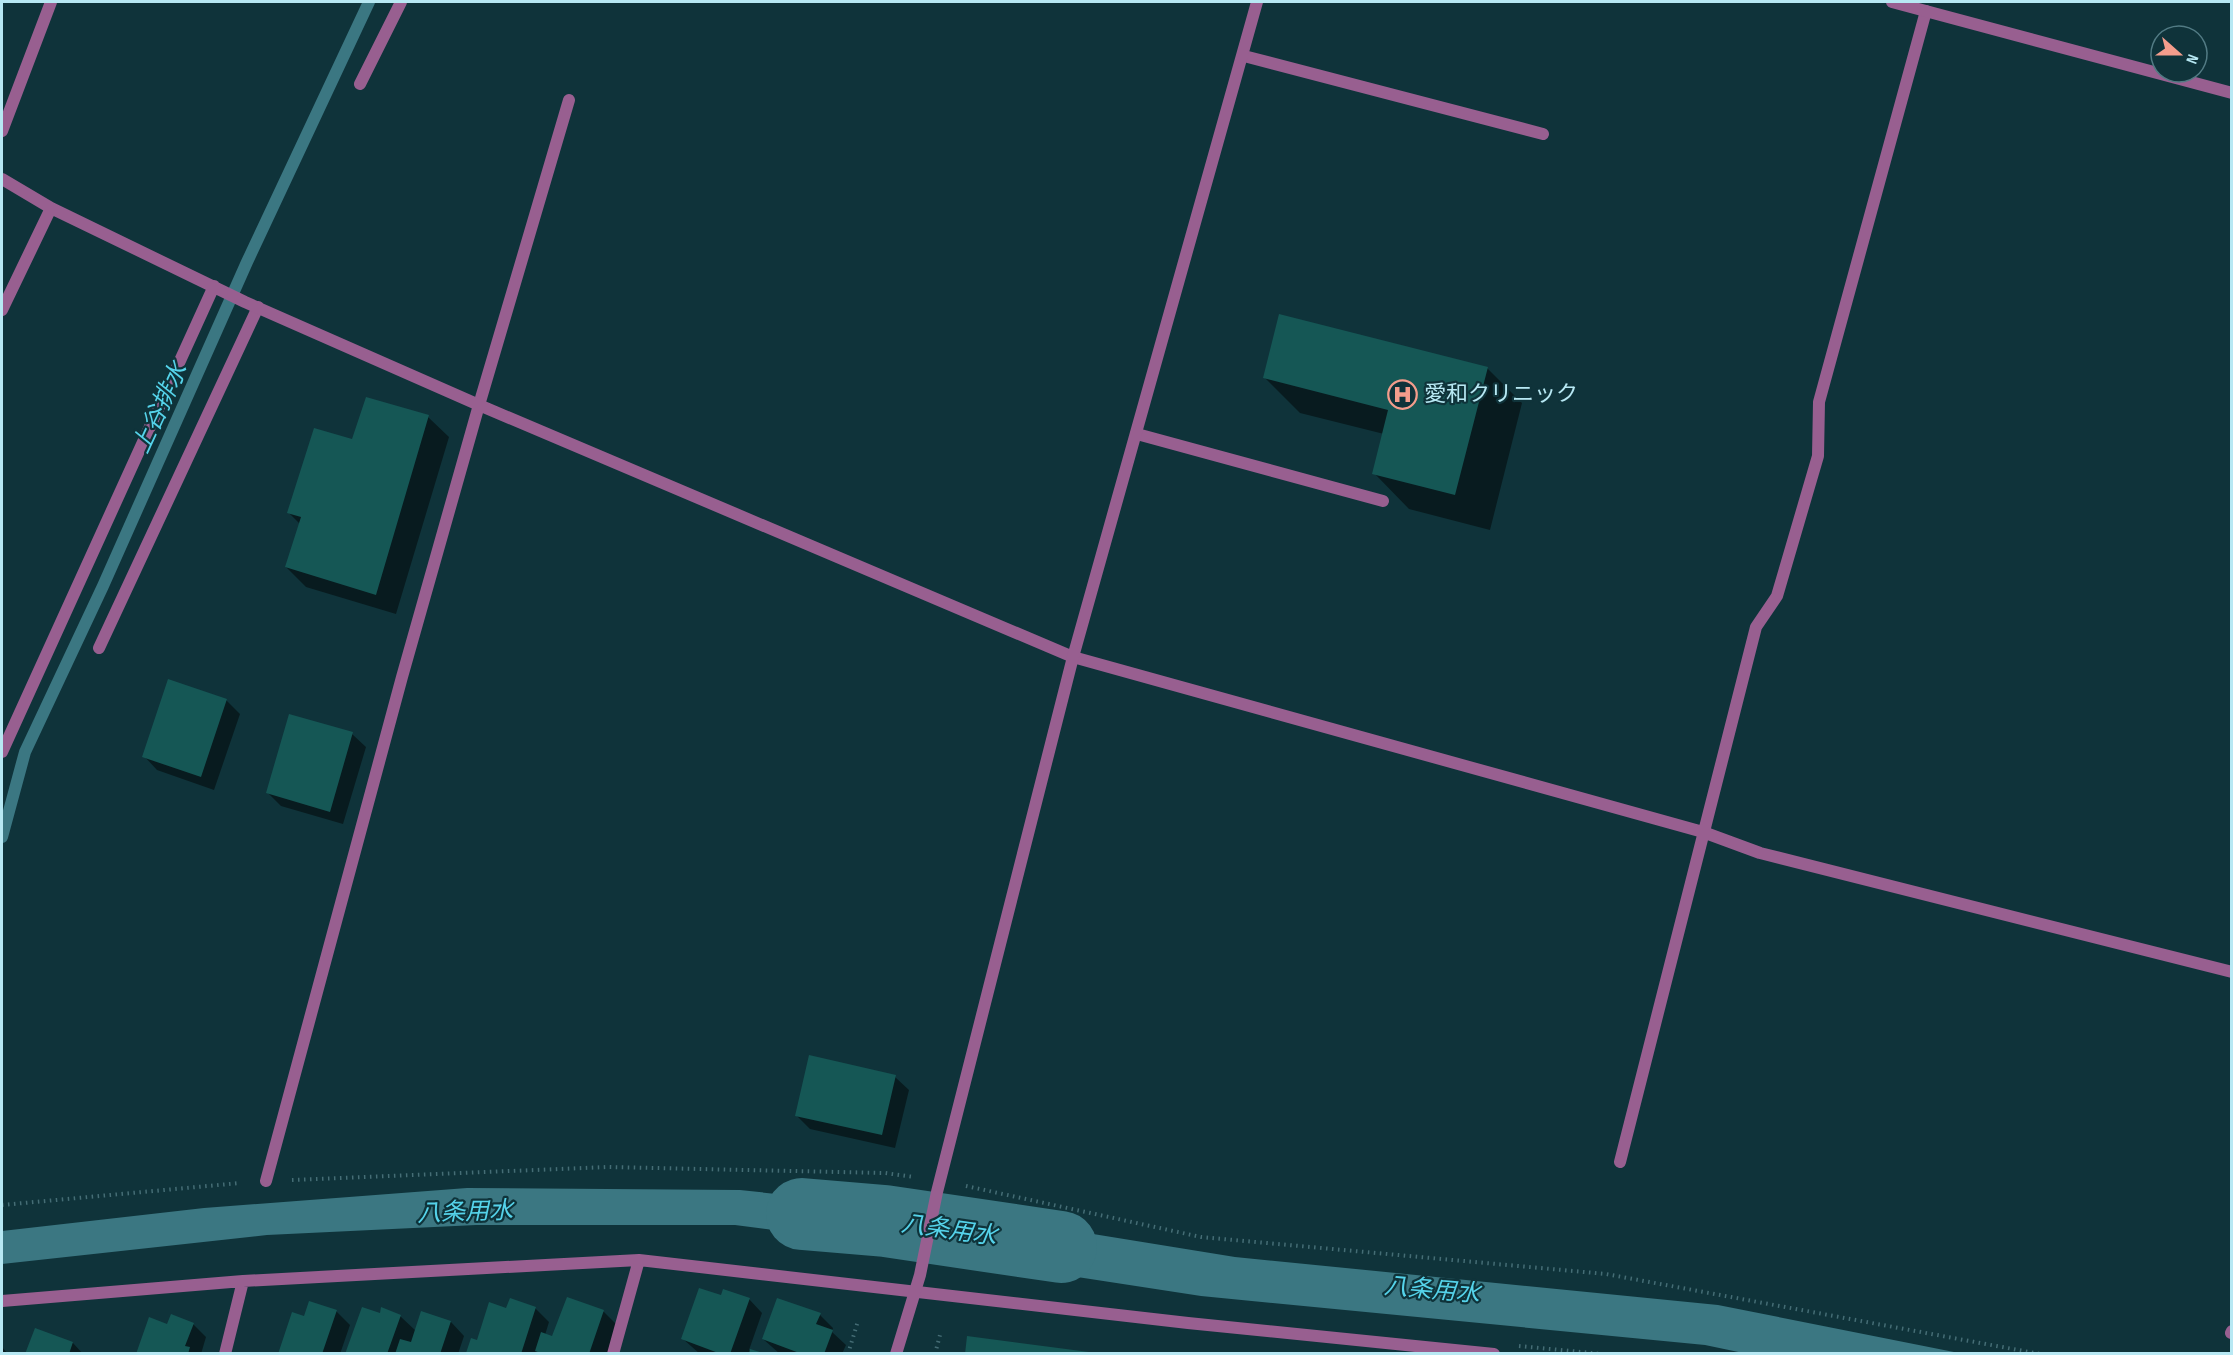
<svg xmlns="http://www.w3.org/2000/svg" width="2233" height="1355" viewBox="0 0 2233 1355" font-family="'Sofia Sans Condensed','Noto Sans JP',sans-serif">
<rect width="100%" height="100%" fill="#0f333a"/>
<path fill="#3b7782" d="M467,1188L740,1190L905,1208L892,1245L735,1225H476L267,1235L2,1264V1231L204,1208Z
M964,1213L1235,1257L1718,1305L1959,1353L1748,1354L1705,1345L1201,1296L960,1259Z"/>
<path fill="#0007" d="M1487,368L1522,403L1490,530L1409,509L1374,473L1384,434L1300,413L1264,377Z
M428,417L449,437L396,614L306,587L286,567L300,524L289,513L352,441Z
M226,700L240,714L214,790L157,770L144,756Z
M352,734L366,747L343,824L281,806L267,792Z
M895,1077L909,1090L895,1148L810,1129L797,1116Z
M722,1297L749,1299L762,1313L749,1350L760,1354H700L683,1339Z
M568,1299L604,1312L617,1325L607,1354L468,1353L507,1309L535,1308L549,1322L545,1335L553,1338Z
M336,1311L350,1325L340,1354H280L305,1317Z
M422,1313L451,1322L464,1336L458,1354H346L381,1315L400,1316L416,1331Z
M820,1315L833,1328L832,1332L846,1345L842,1354H780L763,1339Z
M193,1324L206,1337L201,1354H137L168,1325Z
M36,1330L73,1343L83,1354H27Z
M2,1347L8,1354H2Z"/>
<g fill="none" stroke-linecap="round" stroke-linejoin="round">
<path stroke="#3b7782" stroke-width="12" d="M2,837L25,752L103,586L247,262L369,2"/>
<path stroke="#3b7782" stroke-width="72" d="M802,1214L885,1221L1061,1247"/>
</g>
<path fill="#155755" d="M1279,314L1488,367L1455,495L1372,474L1388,410L1263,378Z
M366,397L429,415L376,595L285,567L301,517L287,513L314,428L352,439Z
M168,679L227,699L201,777L142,757Z
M289,714L353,732L330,812L266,793Z
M809,1055L896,1075L882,1135L795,1116Z
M699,1288L721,1295L723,1289L750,1298L730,1354H721L681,1339Z
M567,1297L604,1310L589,1354H543L535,1351L541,1332L552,1336Z
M510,1298L536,1307L521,1354L466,1353L471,1338L477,1340L489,1302L506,1308Z
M777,1298L821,1313L816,1324L833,1330L824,1354H802L762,1339Z
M309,1301L337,1310L322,1354H278L292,1312L304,1316Z
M362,1307L380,1313L381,1307L401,1315L387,1354H345Z
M421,1311L451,1321L440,1354H395L400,1339L411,1342Z
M171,1314L194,1323L185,1346L190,1347L188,1354H136L149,1317L167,1324Z
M35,1328L73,1342L69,1354H25Z
M967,1336L1089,1352V1354H965Z
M750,1349L763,1353V1354H749Z"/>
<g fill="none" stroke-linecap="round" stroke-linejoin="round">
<path stroke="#456d75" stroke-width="4" stroke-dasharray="1.5 4.5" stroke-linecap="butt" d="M292,1180L608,1167L885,1173L914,1177
M966,1186L1201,1237L1606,1274L2040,1354
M2,1205L240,1183
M1519,1346L1602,1354
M848,1354L858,1321
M935,1354L940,1335"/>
<path stroke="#985f90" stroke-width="12" d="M1244,56L1543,134
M1137,434L1383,501
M99,648L258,307"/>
<path stroke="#985f90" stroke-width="12" d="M360,84L401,2
M2,131L51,2
M2,179L51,208L245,302L479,405L1073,657L1703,832L1760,853L2232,972
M2,310L51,208
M2,752L214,286
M1620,1162L1756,627L1777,596L1818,456L1819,402L1926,11
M266,1181L402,677L479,405L569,100
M2,1301L243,1281L639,1260L1188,1323L1494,1354
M2231,1333L2232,1331
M225,1354L243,1281
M613,1354L639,1260"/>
<path stroke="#985f90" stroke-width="12" d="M1892,2L2232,93
M896,1354L920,1275L937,1192L1073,657L1257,2"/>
</g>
<defs>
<symbol id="hospital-ring" viewBox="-11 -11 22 22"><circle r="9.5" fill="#0f333a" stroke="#f49d8c" stroke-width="1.5"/><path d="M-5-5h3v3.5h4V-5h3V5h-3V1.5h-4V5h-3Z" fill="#f49d8c"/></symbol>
</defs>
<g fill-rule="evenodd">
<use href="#hospital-ring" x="1386" y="378" width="33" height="33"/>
</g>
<g text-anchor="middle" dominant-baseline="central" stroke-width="4.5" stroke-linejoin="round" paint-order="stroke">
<g font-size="22" fill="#b7e8f3" stroke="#0f333a" text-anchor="start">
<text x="1424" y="394">愛和クリニック</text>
</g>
<g font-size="24" font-style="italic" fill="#55d3ea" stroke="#0f333a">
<text transform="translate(160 408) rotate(-65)">上谷排水</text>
<text transform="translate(465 1212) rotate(-2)">八条用水</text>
<text transform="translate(949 1230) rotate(8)">八条用水</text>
<text transform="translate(1432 1290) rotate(5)">八条用水</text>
</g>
</g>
<rect width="2233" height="1355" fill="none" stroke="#b7e8f3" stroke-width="6"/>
<g transform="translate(2179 54) rotate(111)"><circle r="28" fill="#0f333a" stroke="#527b84" stroke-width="1.5"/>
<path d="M0-4.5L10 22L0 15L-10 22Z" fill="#f49d8c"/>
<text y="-9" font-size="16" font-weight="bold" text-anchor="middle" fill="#b7e8f3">N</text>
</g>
</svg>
